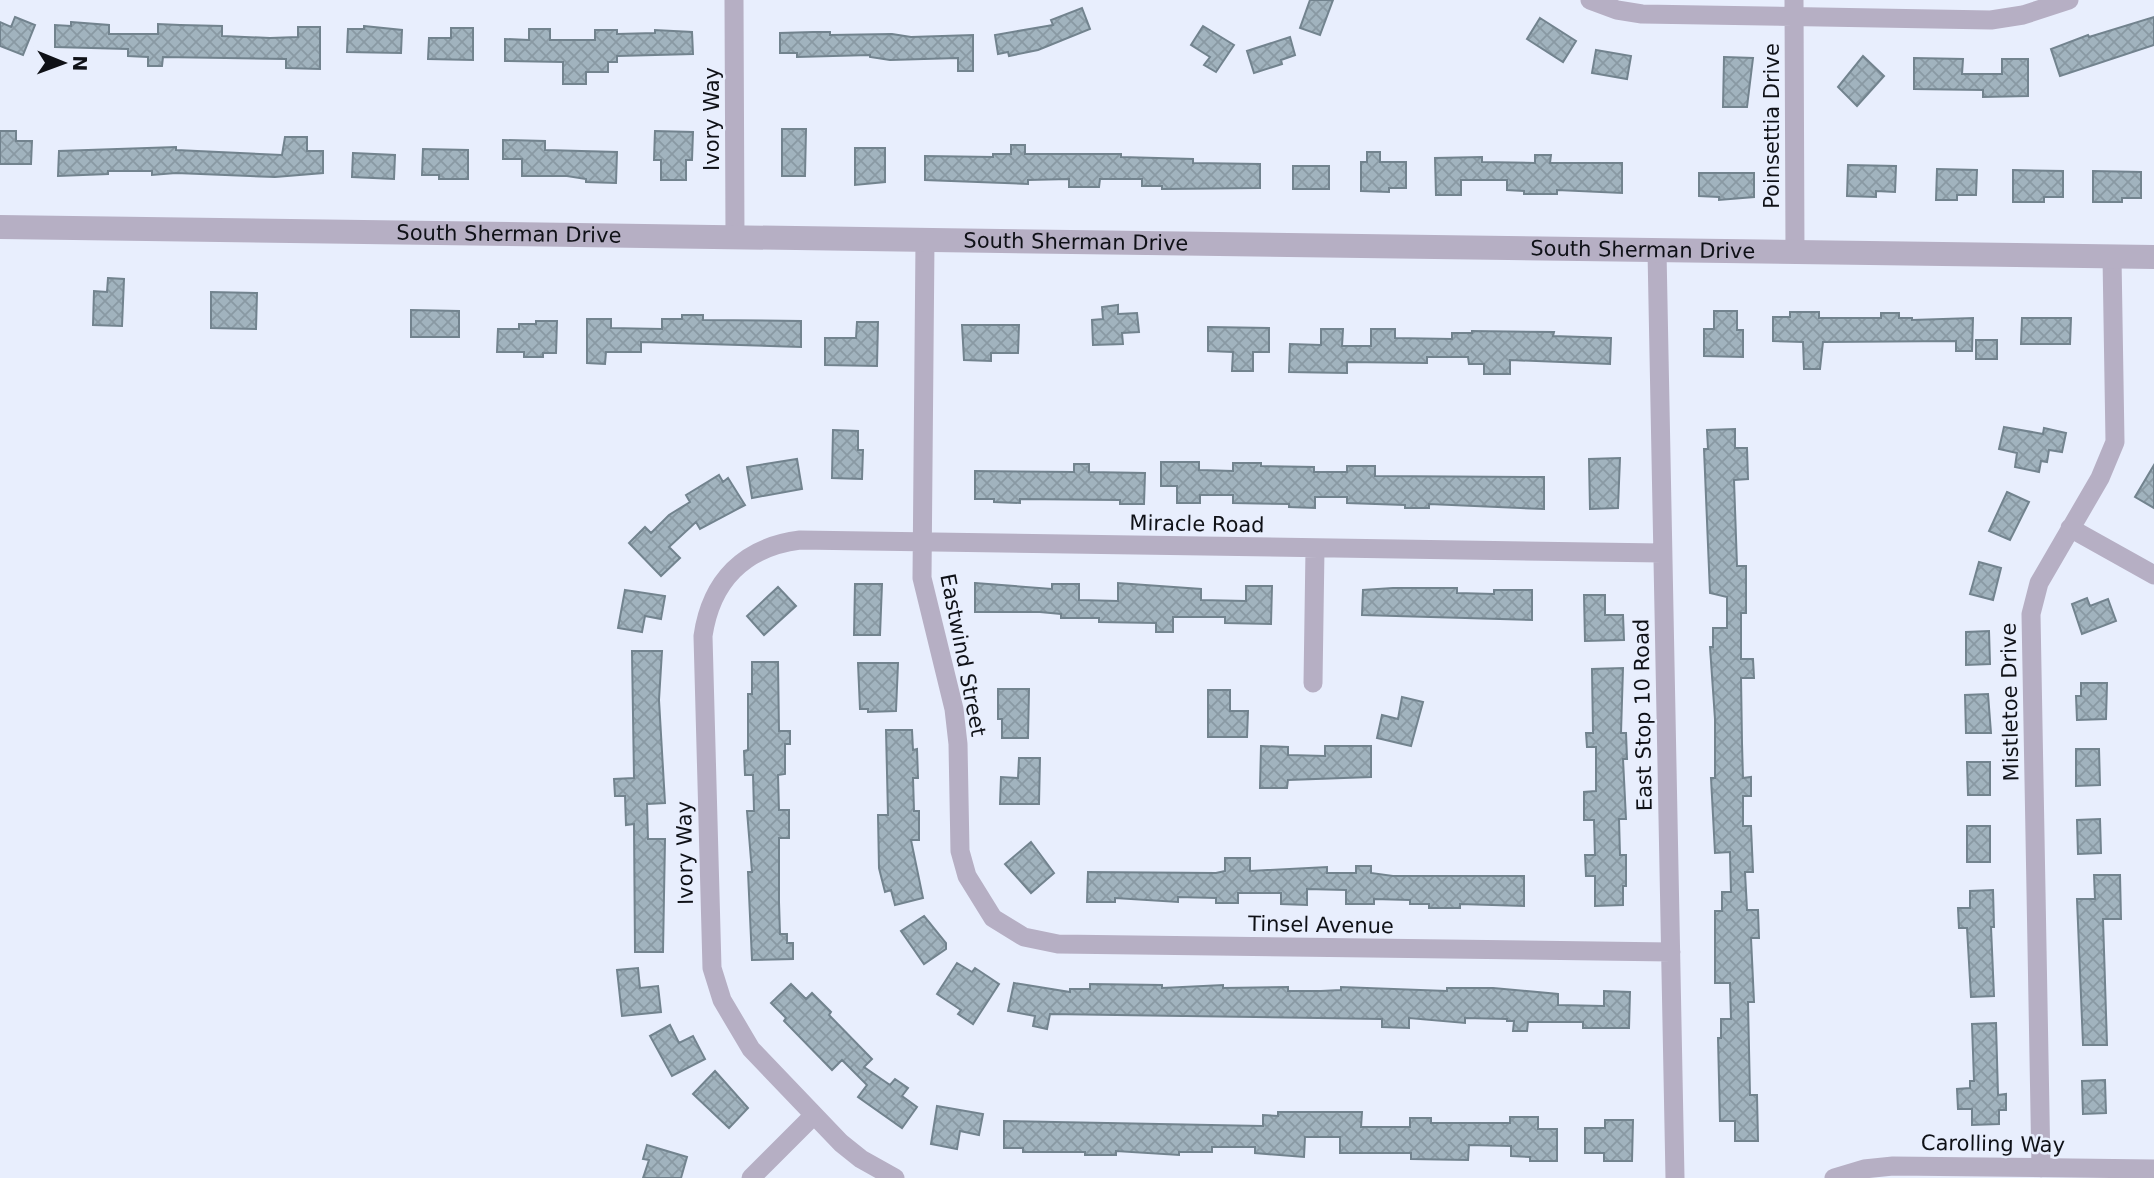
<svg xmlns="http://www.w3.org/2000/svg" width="2154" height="1178" viewBox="0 0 2154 1178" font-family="'DejaVu Sans',sans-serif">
<defs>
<pattern id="building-cross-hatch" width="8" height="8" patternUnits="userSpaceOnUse" patternTransform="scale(1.75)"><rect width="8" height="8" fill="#a1b3be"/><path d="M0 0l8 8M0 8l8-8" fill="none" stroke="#8999a3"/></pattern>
</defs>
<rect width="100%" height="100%" fill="#e8eefd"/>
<path fill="url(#building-cross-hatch)" stroke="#72838e" stroke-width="2" d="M1310,0H1333L1320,35L1300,28Z
M1082,8L1090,29L1038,50L1009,56L1008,52L998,54L995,35L1053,25L1051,20Z
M15,17L35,25L23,55L0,46V22L11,27Z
M2154,17V45L2060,76L2051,49L2088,35L2089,37Z
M1540,18L1576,41L1563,62L1527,39Z
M71,22L109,25V34H158V24L180,25L222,26V36L270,38L298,37V27H320V69L286,68V59L163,57L162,66H148V57L128,56V49L55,47V25L71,26Z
M364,26L402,30L401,53L347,52L348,29H364Z
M1203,26L1234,45L1216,72L1204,65L1210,57L1191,45Z
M451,28H473V60L428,59L429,38H451Z
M529,29H550V40H595V30H617V34L655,33V30L692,32L693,54L617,56V62H608V72H586V84H563V62L505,61V39L529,40Z
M813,32H830V35L892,34L911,37L973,35V71H958V58L890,60L870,57V55L797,57V53H780V33Z
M1290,37L1295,55L1281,60L1282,64L1254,73L1247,51Z
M1596,50L1631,56L1627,79L1592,73Z
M1863,56L1884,76L1857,106L1838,87Z
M1724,57L1753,58L1747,107H1723Z
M1914,58L1963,59L1962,74H2002V59H2028V96L1983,97V90L1914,89Z
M782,129H806L805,176H782Z
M0,131H16V141H32L31,164H0Z
M655,131L693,132L692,160H686V180H661V160H654Z
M285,137H307V151H323V173L275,177L176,173L152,175V171H108V174L58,176L59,151L176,147V150L282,155Z
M503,140L545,141V150L617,152L616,183L586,182V179L567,176H522V159H503Z
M1011,145H1025V154H1121V157L1193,159V163L1260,164V188L1162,189V186H1142V179H1100L1099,187H1069V179L1028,180V184L925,180V156L993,157V154H1011Z
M855,148H885V182L855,185Z
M423,149L468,150V179H439V175H422Z
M1367,152H1380V162H1406V188H1389V192L1361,191V162H1367Z
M353,153L395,155L394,179L352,177Z
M1535,155H1551L1550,163H1622V193L1557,190V194H1524V191L1507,190V180H1461V195H1436L1435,158L1482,157V162L1535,163Z
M1848,165L1896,166L1895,192L1876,191V197L1847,196Z
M1293,166H1329V189H1293Z
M1937,169L1977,170L1976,195H1957V200H1936Z
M2013,170L2063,171V197H2044V202H2013Z
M2093,171L2141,172V198H2122V202H2093Z
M1699,173H1754V197L1719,200V197L1699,196Z
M108,278L124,279L122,326L93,325L94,291L107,292Z
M211,292L257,293L256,329L211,328Z
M1118,305V314L1137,313L1139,332L1122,333L1123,344L1093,345L1092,320L1103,319L1102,307Z
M411,310L459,311V337H411Z
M1714,311H1737V330H1743V357L1704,356V329H1714Z
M1790,312H1819V318H1881V313H1899V318H1912V320L1973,318L1972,351H1956V341L1823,342L1820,369H1804L1803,342L1773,341V317H1790Z
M682,315H703V320L801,321V347L641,342V352H606L605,364L587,363V319H611V328L662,329V319H682Z
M2022,318H2071L2070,344H2021Z
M536,321H557L556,353H543V357H524V352H497L498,329H519V324H536Z
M857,322H878L877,366L825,365V338H856Z
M962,325H1019L1018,353H991V361L964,360Z
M1208,327L1269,328V352H1253V371H1232L1233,352L1208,351Z
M1321,329H1343L1342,346H1371V329H1395V338L1452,339V333H1472V331L1554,332L1553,336L1611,338L1610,364L1510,360V374H1484V364H1469L1468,357H1427V363L1347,362V373L1289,372L1290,344L1321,345Z
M1976,340H1997V359H1976Z
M2004,427L2043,434L2044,428L2066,433L2062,452L2049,450L2047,462L2041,461L2039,472L2015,467L2017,453L1999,449Z
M1735,429V448H1747L1748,479L1734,480L1737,566H1746V613H1741V659H1753L1754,678H1741L1742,743L1743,778L1751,777V796H1743V826H1751L1753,872H1745L1747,910H1758L1759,938H1751L1754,1002H1748L1750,1095H1757L1758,1141H1735V1121H1720L1718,1038H1721V1019H1731L1730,983H1715V911H1722V892H1731L1730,852L1715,853L1711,778H1715V719L1710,647H1713V628H1727V597L1710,593L1704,449H1708L1707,430Z
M833,430L858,431V450H863L862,479L832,478Z
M1620,458L1618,508L1590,509L1589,459Z
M797,459L802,489L752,498L747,467Z
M1161,462H1199V470L1233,471V463H1261V466L1314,467V472H1347V466H1375V476L1544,477V509L1429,504V508H1405V505L1347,503V497H1315V508L1289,507V504L1233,503V495H1200V503H1177V486H1161Z
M1074,464H1089V472L1145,473L1144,504H1120V500L1020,499V503L994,502V499H975V471L1074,472Z
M2154,465V508L2135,497Z
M719,475L723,482L728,478L745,505L700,529L696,522L669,547L680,558L661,576L629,543L645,527L651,533L669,515L690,502L686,495Z
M2007,492L2029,502L2010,540L1989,531Z
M1979,562L2001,568L1993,600L1970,594Z
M975,583L1052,589V584H1079V600L1118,601V583L1201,589V600L1246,601V586H1272L1271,624L1225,623V617H1173V632H1156V623L1099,622V618H1061V614L1040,612H975Z
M855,584H882L880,635H854Z
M778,587L796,606L764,635L747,616Z
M1393,588H1457V593L1494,594V590H1532V620L1362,615L1363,590Z
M625,590L665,596L661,619L645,616L642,632L618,628Z
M1584,595H1605V615H1623L1624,640L1585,641Z
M2087,598L2090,606L2108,599L2116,621L2082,634L2072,604Z
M1989,631L1990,664L1966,665V632Z
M632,651H662L659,700L665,803L647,804L648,839H665L663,952H635L634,824L626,825L625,796H615L614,779L634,778Z
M752,662H778L779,731H790V744H785V774L778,775L779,810H789V838H779V902L780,934H787V943H793V959L752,960L748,872H752L747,811H754L753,775H745L744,751L748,750V694H752Z
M858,663H898L896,711L868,712V709H860Z
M1623,668L1621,733H1626L1627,759H1623L1626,819H1619L1620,855H1626V886H1623V905L1595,906V876H1586L1585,855H1595L1594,820H1584V792L1596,791V747H1587L1586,733H1593L1592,669Z
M2081,683H2107L2106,719L2077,720L2076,696H2081Z
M998,689H1029L1028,738H1002V719H998Z
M1208,690H1230V711H1248L1247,737H1208Z
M1988,694L1991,733H1966L1965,695Z
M1402,697L1423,702L1411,746L1377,738L1382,715L1398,719Z
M886,730H912L913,750L917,749L918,778H913L914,811H919V840H911L923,898L895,905L891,890L885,892L879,868L878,815H888Z
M1261,746L1288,747V755L1325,756V746H1371V777L1288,780L1287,788H1260Z
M2076,749H2099L2100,785L2076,786Z
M1019,758H1040L1039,804H1000L1001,777L1018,778Z
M1967,762H1990V795H1968Z
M2100,819L2101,853L2078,854L2077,820Z
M1967,826H1990V862H1967Z
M1031,842L1054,873L1031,893L1005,864Z
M1225,858H1250V871L1327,867V873H1356V866H1371V873L1393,876H1524V906L1460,904V908H1429V904H1410V900L1374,899V904H1346V890L1307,889V905L1281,904V893H1238V903H1216V898L1178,897V902L1115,898V902H1087L1088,872L1216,873L1225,871Z
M2094,875H2120L2121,919H2103L2107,1045H2083L2077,899H2095Z
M1993,890L1994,927H1991L1994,996L1971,997L1967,928H1959L1958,908H1970V891Z
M924,916L946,943V949L924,964L901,931Z
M957,963L972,972L975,968L999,984L973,1024L958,1014L961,1010L937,994Z
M638,968L640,988L658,986L661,1012L622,1016L617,970Z
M1014,983L1070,992V989H1090V984L1162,985V988L1223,985V988L1288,987V991H1321L1341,990V987L1447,991V988H1493L1558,994V1005L1604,1006V991L1630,992L1629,1028H1583V1022H1528L1527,1031H1513L1514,1021H1507V1019L1465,1018V1023L1409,1018V1028L1382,1027V1019L1050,1014L1047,1029L1033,1026L1035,1016L1008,1011Z
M791,984L806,999L812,993L831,1012L829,1015L872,1059L864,1067L890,1085L895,1079L908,1088L902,1096L917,1107L902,1128L858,1097L867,1085L842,1060L832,1070L784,1021L786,1018L771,1003Z
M1996,1023L1998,1095L2006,1094V1110H1999V1124L1972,1125V1109H1958L1957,1089L1970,1088V1081H1974L1972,1024Z
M670,1025L679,1043L693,1036L705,1059L672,1076L650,1036Z
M715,1071L748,1108L729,1128L693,1094Z
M2105,1080L2106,1113L2083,1114L2082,1081Z
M937,1106L983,1114L979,1135L960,1131L957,1149L931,1144Z
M1278,1112H1362L1361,1127H1410V1118H1431V1123H1510V1117H1538V1129H1557V1161H1530V1157L1511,1156V1146L1469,1145L1468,1160L1411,1159V1153H1340V1137H1305L1304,1157L1255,1153V1147H1212V1152H1179V1155L1116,1151V1155H1085V1152H1023V1148H1004V1121L1263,1126V1115L1278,1116Z
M1605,1120H1633L1632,1161H1604V1153H1585V1128H1605Z
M647,1145L687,1157L681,1178H643L649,1160L643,1159Z"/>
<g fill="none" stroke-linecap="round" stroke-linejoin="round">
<path stroke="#b6afc4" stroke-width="19" d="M734,0L735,238
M1590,0L1617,10L1642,14L1991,20L2023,15L2069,0
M1794,0L1795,253
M925,241L922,578L954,709L958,744L960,851L967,876L993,918L1024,937L1058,944L1671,952
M1657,251L1675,1178
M2070,528L2154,575
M1313,683L1315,549
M2041,1168L2031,614L2039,583L2100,478L2115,442L2112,257
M751,1178L814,1115
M895,1178L861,1159L841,1143L751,1049L722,1000L712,968L703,636C711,581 744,547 800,540L1662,553
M1834,1178L1864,1169L1893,1166L2154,1169"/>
<path stroke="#b6afc4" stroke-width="24" id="s1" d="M0,227L2154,257"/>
</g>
<g text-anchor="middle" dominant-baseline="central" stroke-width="5" stroke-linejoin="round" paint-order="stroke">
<g font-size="21" fill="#0f1117" stroke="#e8eefd">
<text transform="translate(712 119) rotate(-90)">Ivory Way</text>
<text transform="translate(1772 126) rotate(-90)">Poinsettia Drive</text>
<text stroke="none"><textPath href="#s1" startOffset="509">South Sherman Drive</textPath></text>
<text stroke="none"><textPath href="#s1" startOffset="1076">South Sherman Drive</textPath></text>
<text stroke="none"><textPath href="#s1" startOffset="1643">South Sherman Drive</textPath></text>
<text transform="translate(1197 524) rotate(1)">Miracle Road</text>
<text transform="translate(963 655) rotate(79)">Eastwind Street</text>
<text transform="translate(2010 702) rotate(-91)">Mistletoe Drive</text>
<text transform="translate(1643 715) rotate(-91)">East Stop 10 Road</text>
<text transform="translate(685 853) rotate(-91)">Ivory Way</text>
<text transform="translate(1321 925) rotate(1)">Tinsel Avenue</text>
<text transform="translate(1993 1144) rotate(1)">Carolling Way</text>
</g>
</g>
<g transform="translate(63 63) rotate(91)" stroke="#e8eefd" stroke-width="5" paint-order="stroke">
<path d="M0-5L12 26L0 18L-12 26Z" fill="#0f1117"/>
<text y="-10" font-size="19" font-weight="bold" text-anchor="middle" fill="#0f1117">N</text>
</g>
</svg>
